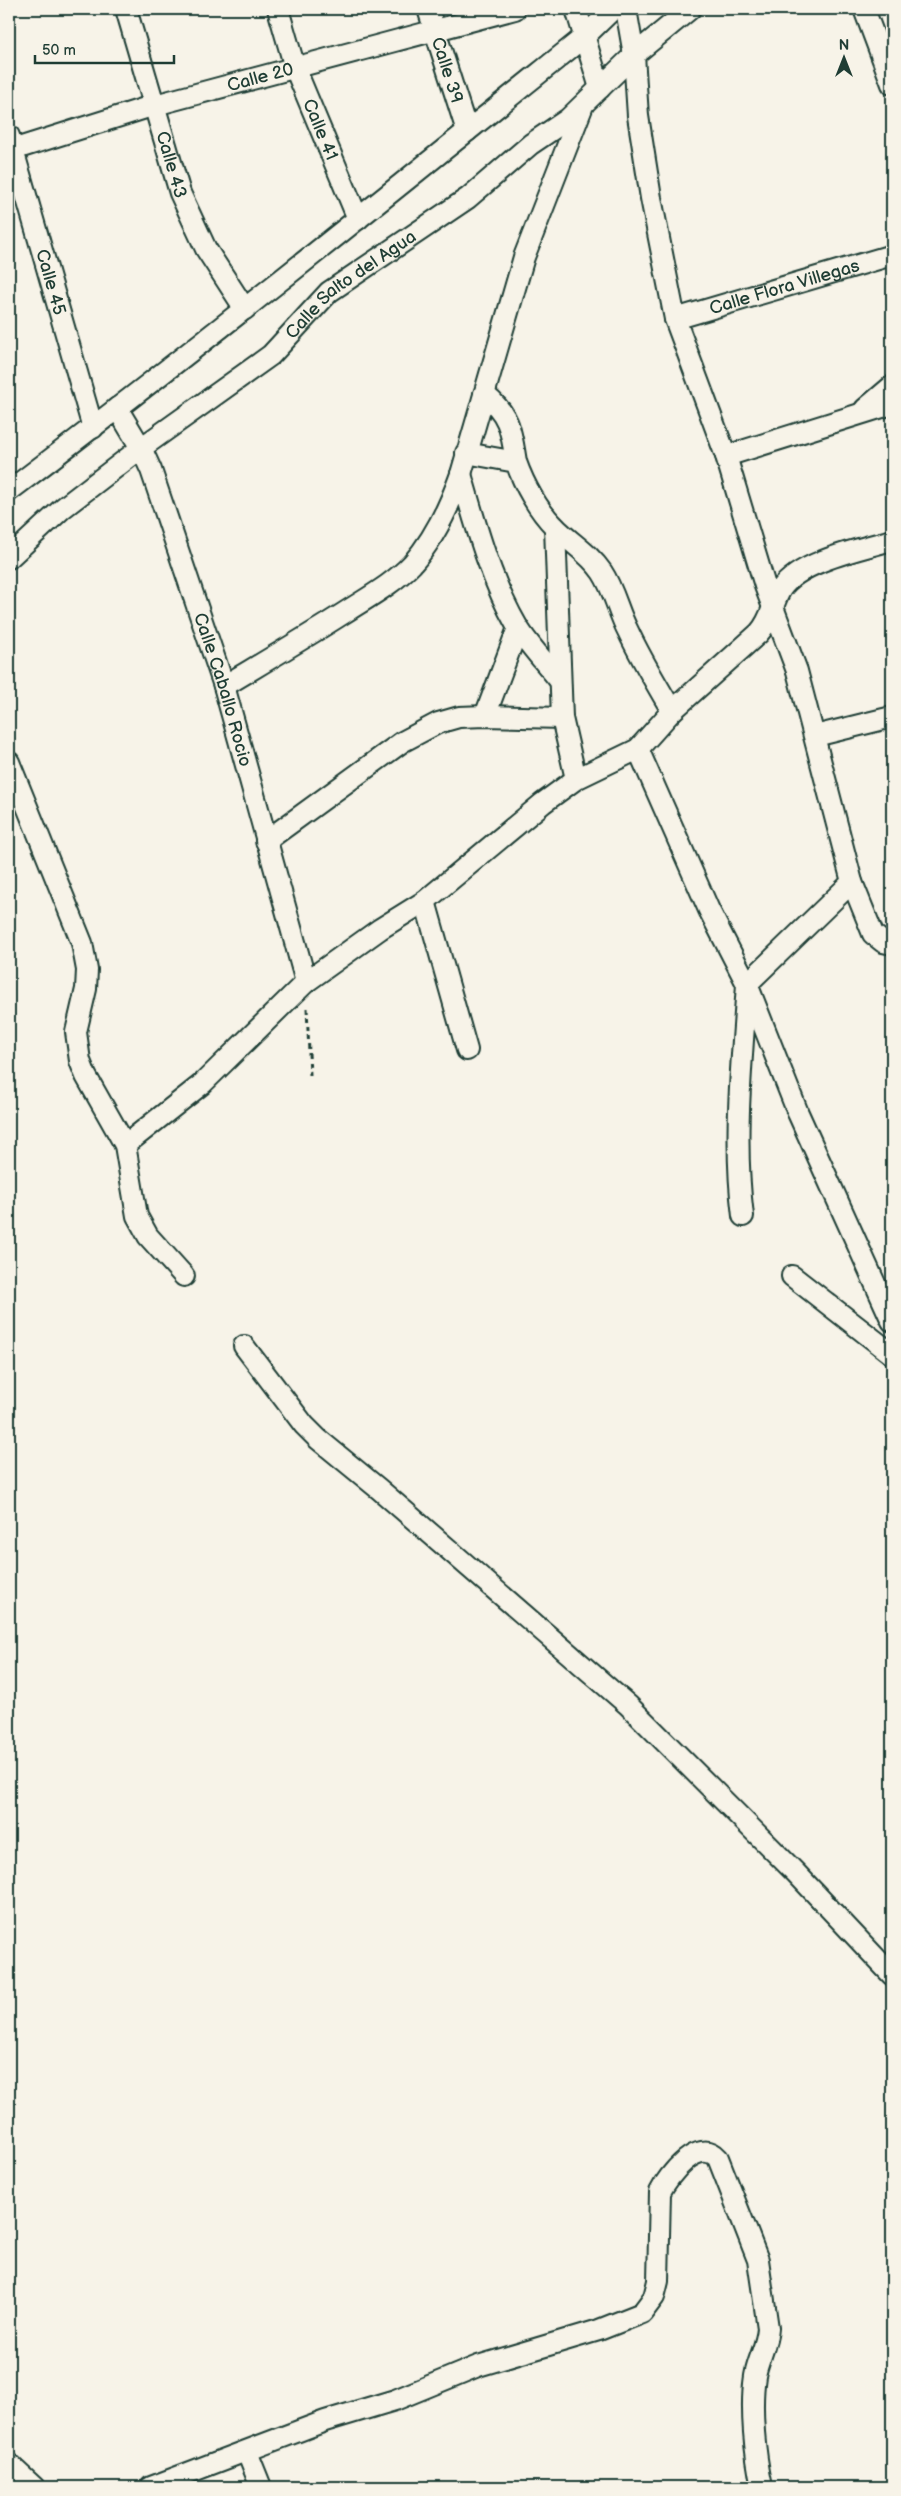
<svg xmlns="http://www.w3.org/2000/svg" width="901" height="2496" viewBox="0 0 901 2496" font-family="'Balsamiq Sans',sans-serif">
<rect width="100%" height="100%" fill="#f7f3e8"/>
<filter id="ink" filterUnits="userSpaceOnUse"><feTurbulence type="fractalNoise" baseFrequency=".02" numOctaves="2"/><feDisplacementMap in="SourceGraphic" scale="10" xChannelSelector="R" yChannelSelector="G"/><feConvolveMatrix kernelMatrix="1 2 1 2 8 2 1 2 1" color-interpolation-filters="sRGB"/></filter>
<g filter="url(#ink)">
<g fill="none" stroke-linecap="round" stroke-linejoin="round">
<defs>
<g id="minor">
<path id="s1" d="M126,9L180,193L206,249L245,309"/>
<path id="s2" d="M278,9L295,68L358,219"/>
<path id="s3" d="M428,9L467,131"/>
<path d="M576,9L600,88"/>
<path d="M626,9L634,55L638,116L651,198L675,319L726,456L765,586L797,671L852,882L873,934L883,942L892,944"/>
<path d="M864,9L892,84"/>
<path id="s4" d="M9,136L93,428"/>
<path id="s5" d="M9,151L155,105L515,9"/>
<path id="s6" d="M675,319L892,255"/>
<path d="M484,394C510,415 511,430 516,462"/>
<path id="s7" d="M117,408L141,448L151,470L224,686L306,982"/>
<path d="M865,409L892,386"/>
<path d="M466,453L516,462C524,485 538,510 555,527C571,543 589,553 602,572C614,590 618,612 628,631C641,659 657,685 672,711"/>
<path d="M726,456L892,404"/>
<path d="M461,474C476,526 490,579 517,626C529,646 546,663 560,681"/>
<path d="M9,491C204,344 394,190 584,37L613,9"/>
<path d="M555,527L562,718L576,779"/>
<path id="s8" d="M9,558L63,508L141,448L271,355L329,292L468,198L531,144L568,119L634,55L690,9"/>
<path d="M224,686C264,662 305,638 344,613C367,598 393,584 412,564C434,539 450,505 461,474L524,257L582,108"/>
<path d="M485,716L518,628"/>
<path d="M815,736L892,717"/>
<path d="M638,749L709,910L747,984L798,1113L892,1321"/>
<path d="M9,762L82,943L87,970L86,989L76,1032L80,1061L86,1076L125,1145L137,1216L148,1236L184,1276"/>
<path d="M266,841L402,742L438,723L459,717L485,716L562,718"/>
<path d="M425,901L467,1050"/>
<path d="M125,1145L202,1084L306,982L380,929L425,901L543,803L576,779L638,749L672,711L759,633C773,617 772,603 781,589C800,561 861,549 892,540"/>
<path d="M743,1216C733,1138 742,1061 747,984L852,882"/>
<path d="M792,1276L892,1354"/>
<path d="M244,1346L304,1425L318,1439L379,1489L628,1705L796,1873L892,1975"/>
<path d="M247,2452L261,2487"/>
<path d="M9,2464L34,2487"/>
<path d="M151,2487L325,2421L395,2400L478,2366L599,2330L642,2313L654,2297L658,2281L660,2192C668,2176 699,2136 718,2158L758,2260L768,2328C767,2345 758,2359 755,2376C750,2409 755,2455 762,2487"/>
</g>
</defs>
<use href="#minor" stroke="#1f3d34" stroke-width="24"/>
<path stroke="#1f3d34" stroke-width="3" stroke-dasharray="5 4" stroke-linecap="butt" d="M307,1008L310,1075"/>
<use href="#minor" stroke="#f7f3e8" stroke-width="20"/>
</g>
</g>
<g text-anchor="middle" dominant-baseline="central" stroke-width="4" stroke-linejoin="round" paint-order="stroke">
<g font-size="18" fill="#1f3d34" stroke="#f7f3e8">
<text stroke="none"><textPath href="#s3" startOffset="64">Calle 39</textPath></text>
<text stroke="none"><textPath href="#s5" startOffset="262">Calle 20</textPath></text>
<text stroke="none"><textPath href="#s2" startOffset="128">Calle 41</textPath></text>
<text stroke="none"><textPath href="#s1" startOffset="162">Calle 43</textPath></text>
<text stroke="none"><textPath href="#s4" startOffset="152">Calle 45</textPath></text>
<text stroke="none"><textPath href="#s8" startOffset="439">Calle Salto del Agua</textPath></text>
<text stroke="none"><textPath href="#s6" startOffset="114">Calle Flora Villegas</textPath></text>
<text stroke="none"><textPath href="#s7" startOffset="302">Calle Caballo Rocio</textPath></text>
</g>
</g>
<rect width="901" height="2496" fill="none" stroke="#f7f3e8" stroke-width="30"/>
<rect x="15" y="15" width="871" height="2466" fill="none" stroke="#1f3d34" stroke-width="2" filter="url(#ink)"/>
<g transform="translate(844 58)" stroke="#f7f3e8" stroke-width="4" paint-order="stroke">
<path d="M0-4L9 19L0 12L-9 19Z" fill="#1f3d34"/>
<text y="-8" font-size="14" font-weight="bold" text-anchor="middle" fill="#1f3d34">N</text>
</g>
<path d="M35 55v8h139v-8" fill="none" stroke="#1f3d34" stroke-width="2.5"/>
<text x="42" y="55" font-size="15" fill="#1f3d34" stroke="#f7f3e8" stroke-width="4" paint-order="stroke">50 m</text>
</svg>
